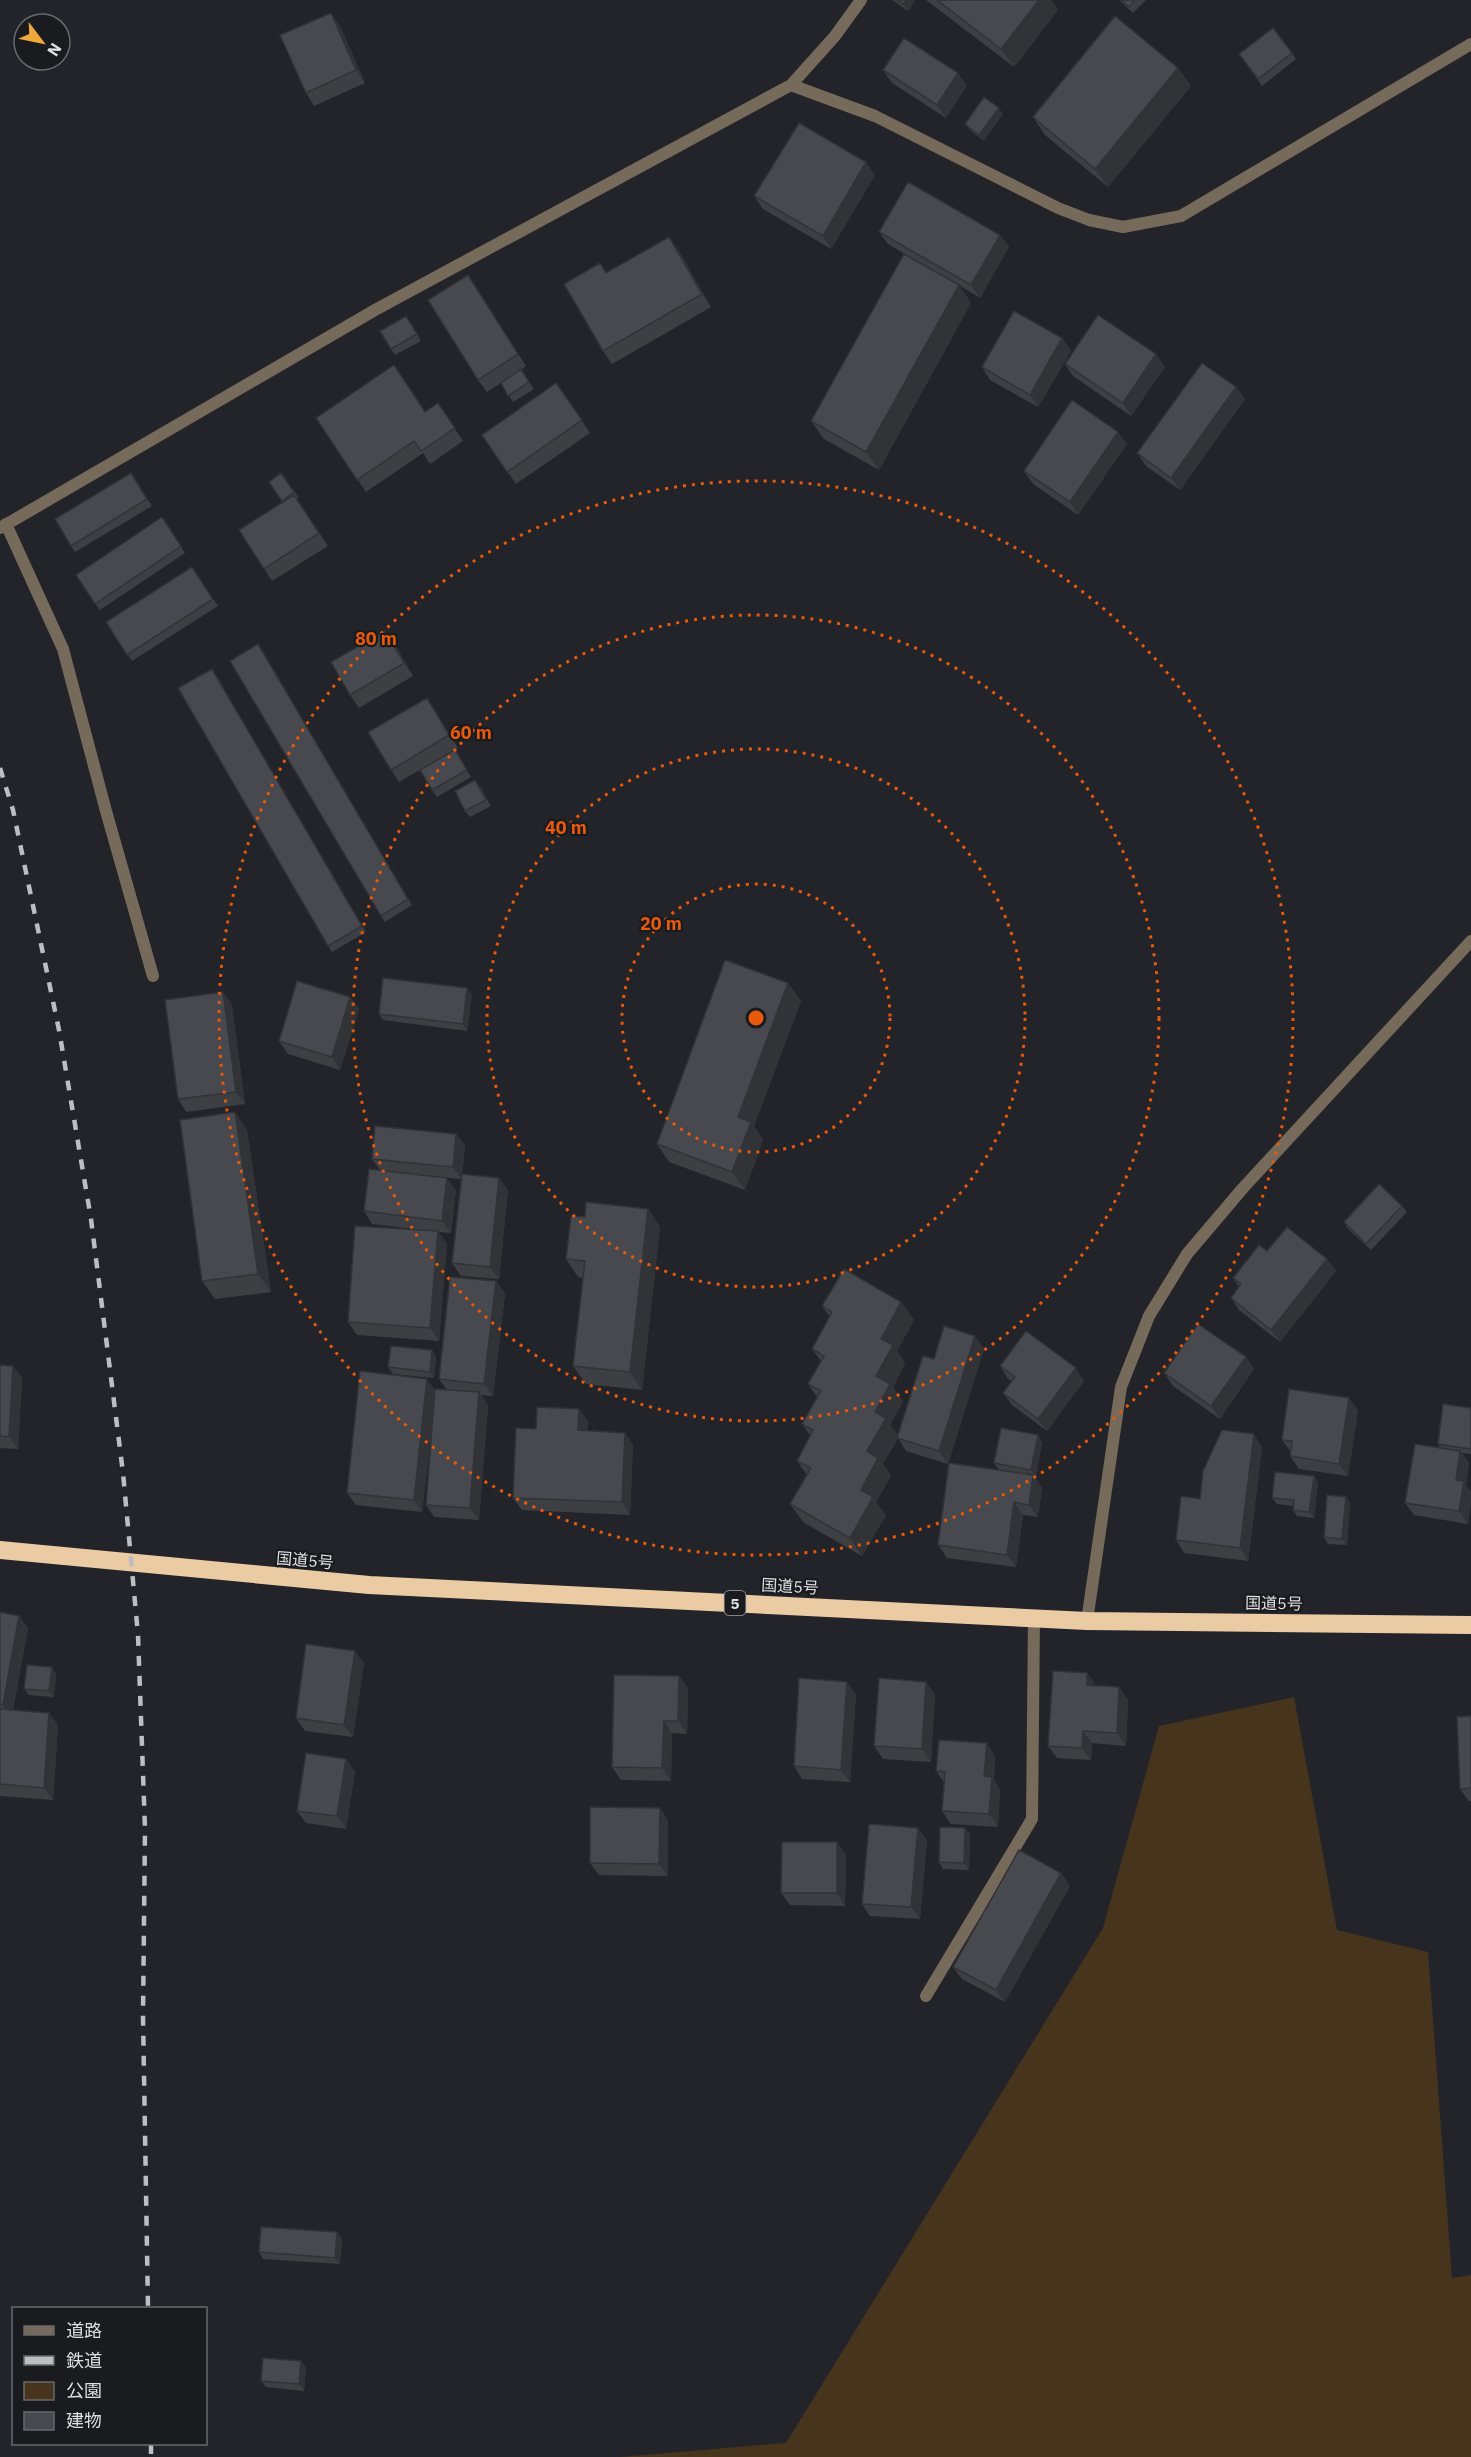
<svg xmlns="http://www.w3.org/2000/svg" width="1471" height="2457" viewBox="0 0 1471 2457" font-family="'IBM Plex Sans','Noto Sans JP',sans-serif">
<rect width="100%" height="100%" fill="#232429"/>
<path fill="#46341d" d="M1294,1697L1337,1930L1428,1952L1452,2278L1471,2275V2457H620L786,2443L1103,1928L1159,1726Z"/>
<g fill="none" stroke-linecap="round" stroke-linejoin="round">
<path stroke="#766a5a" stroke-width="12" d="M6,524L63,649L106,811L153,976
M926,1996L1032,1819L1034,1618"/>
<path stroke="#766a5a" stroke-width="12" d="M791,85L875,116L1058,208L1089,220L1123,227L1181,216L1471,44
M0,528L375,310L791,85L835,36L861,0
M1087,1621L1121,1387L1149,1316L1187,1254L1243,1188L1471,941"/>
<path stroke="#ebcba4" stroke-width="18" d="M0,1550L369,1585L1087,1621L1471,1625"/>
<path stroke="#bdbec2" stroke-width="4.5" stroke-dasharray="10 10" stroke-linecap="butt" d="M0,768L13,810L59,1030L91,1219L123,1473L138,1635L145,1829L143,2016L148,2308
M151,2444V2457"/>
</g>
<path fill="#3d3f43" d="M892,0H915L908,11Z
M926,0H1051L1058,10L1014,67Z
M1119,0H1146L1133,13Z
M340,26L365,83L314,106L306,93Z
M1292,53L1296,59L1262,86L1239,54Z
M1178,68L1191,86L1108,187L1045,135L1033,117Z
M883,70L967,85L946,118L892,83Z
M1003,114L984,141L970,130L965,124Z
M875,175L831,249L763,209L754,196Z
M879,232L1000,235L1009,247L980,298L959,285L971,303L879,470L824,439L811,421L952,282L888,244Z
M678,249L711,307L612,364L603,351L607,273Z
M476,287L526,366L521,370L534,389L513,402L501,383L487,392L478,380Z
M411,322L421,341L395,355L391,349Z
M1062,338L1071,351L1038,407L990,380L982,367Z
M1065,364L1165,367L1131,416L1073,376Z
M556,383L590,433L516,484L482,435Z
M1236,387L1245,399L1180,490L1146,466L1137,453Z
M438,403L463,441L430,464L423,453L366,492L316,418L425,412Z
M1127,444L1078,515L1033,484L1024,471Z
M131,473L152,506L75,552L71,546Z
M281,473L299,498L297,499L328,546L272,581L264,569L282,502L269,482Z
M162,517L185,553L100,610L76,575Z
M192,567L218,606L132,661L106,622Z
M385,631L394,643L413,676L359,708L350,695Z
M262,651L412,905L385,922L381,916Z
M212,669L366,932L332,952L328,946Z
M435,710L458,748L399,782L391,770Z
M455,750L471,777L437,797L432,790Z
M480,786L491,806L470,817L465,811Z
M788,983L801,1001L754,1126L763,1140L745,1190L669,1162L657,1144Z
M472,994L467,1031L383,1020L379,1014Z
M350,997L359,1009L340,1070L288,1054L279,1041Z
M232,1005L245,1104L186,1112L178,1099Z
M235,1112L247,1130L271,1292L215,1299L202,1281Z
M456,1134L465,1146L462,1174L499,1178L508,1190L499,1279L461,1276L452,1263L461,1179L437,1177L456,1190L451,1233L438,1232L447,1244L439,1341L357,1335L348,1322L433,1231L372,1224L364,1211L380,1170L372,1159Z
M1402,1206L1407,1212L1371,1250L1348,1229L1344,1222Z
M648,1209L660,1227L642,1390L586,1384L573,1366L583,1278L578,1277L566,1259L585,1217Z
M1267,1251L1327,1259L1336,1271L1280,1342L1239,1310L1231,1298L1239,1287L1233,1278Z
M496,1281L505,1294L493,1396L481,1395L488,1405L479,1520L434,1517L426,1505L432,1428L422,1512L356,1505L347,1493L435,1390H447L439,1379Z
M901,1302L914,1320L897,1351L905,1363L893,1387L903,1402L890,1425L898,1436L934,1359L984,1349L948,1464L906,1451L898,1438L883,1464L891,1476L876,1502L886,1515L862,1556L803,1522L790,1504L807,1475L797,1461L810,1435L802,1424L817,1397L808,1384L821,1361L812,1349L830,1317L822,1306Z
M436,1356L434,1378L393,1374L388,1367Z
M1246,1357L1254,1369L1220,1419L1173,1386L1164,1373Z
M0,1365L22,1378L18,1449L0,1448Z
M1000,1366L1084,1381L1047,1431L1012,1405L1003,1393L1012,1381L1008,1379Z
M1349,1398L1358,1411L1348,1476L1299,1469L1290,1456L1291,1452L1282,1440Z
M1471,1408V1454L1462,1453L1469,1463L1466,1485L1471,1492V1501L1468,1524L1414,1515L1405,1503L1440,1448L1438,1444Z
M588,1421L587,1431L625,1433L633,1445L630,1515L522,1510L513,1498L536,1429Z
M1042,1442L1036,1477L1034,1476L1042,1488L1038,1517L1023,1515L1016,1567L947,1558L938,1545L1013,1472L999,1470L994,1463Z
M1262,1447L1248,1561L1184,1553L1176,1540L1200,1499Z
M1314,1476L1318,1482L1314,1518L1297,1516L1293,1510V1506L1277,1504L1272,1498Z
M1346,1497L1350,1503L1347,1545L1328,1544L1324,1537Z
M0,1612L19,1616L28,1628L13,1710L58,1725L53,1800L0,1796Z
M364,1663L353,1737L305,1731L296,1718Z
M56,1673L54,1697L29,1695L24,1689Z
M1087,1673L1096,1686L1128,1700L1126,1746L1092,1743L1091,1760L1057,1758L1048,1746Z
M679,1676L688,1688L687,1734L672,1733L671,1781L621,1780L612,1767Z
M856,1694L850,1782L802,1779L794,1766Z
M935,1694L931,1762L883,1759L874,1746Z
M1471,1716V1801H1469L1460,1789Z
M995,1756L994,1780L1000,1790L998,1827L951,1824L942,1811L944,1782L936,1771Z
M346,1759L355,1772L346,1829L306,1823L297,1811Z
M668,1820V1876L599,1875L590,1863Z
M970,1834L969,1870L943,1869L939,1862Z
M927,1840L920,1919L870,1916L862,1904Z
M846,1854L845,1906L790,1905L781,1893Z
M1061,1873L1070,1886L1005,2002L962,1979L953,1967Z
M342,2238L340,2264L263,2259L259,2252Z
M306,2368L304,2391L266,2387L261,2381Z"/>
<path fill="#323337" d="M906,0H915L908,11L903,4Z
M1039,0H1051L1058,10L1014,67L1001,49Z
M331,13L340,26L365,83L356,70Z
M1178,68L1191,86L1108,187L1095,169Z
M958,73L967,85L946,118L937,105Z
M999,108L1003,114L984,141L979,135Z
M866,162L875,175L831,249L823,236Z
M1000,235L1009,247L980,298L971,285Z
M669,237L678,249L711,307L702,294Z
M468,275L476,287L526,366L518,354Z
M959,285L971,303L879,470L866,452Z
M1062,338L1071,351L1038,407L1030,395Z
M1156,354L1165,367L1131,416L1123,403Z
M1236,387L1245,399L1180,490L1171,478Z
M1118,432L1127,444L1078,515L1070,502Z
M385,631L394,643L413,676L404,663Z
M258,644L262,651L412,905L408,899Z
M212,669L216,675L366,932L362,926Z
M427,698L435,710L458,748L449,735Z
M788,983L801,1001L754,1126L763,1140L745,1190L732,1172L738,1117Z
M467,988L472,994L467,1031L463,1024Z
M223,992L232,1005L245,1104L236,1092Z
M350,997L359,1009L340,1070L332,1057Z
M235,1112L247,1130L271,1292L258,1274Z
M456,1134L465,1146L462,1179L453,1167Z
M447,1178L456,1190L451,1233L442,1221Z
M499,1178L508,1190L499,1279L490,1267Z
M648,1209L660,1227L642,1390L630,1372Z
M438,1231L447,1244L439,1341L430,1328Z
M1327,1259L1336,1271L1280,1342L1271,1330Z
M496,1281L505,1294L493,1396L484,1384Z
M901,1302L914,1320L897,1351L905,1363L893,1387L903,1402L890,1425L899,1436L883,1464L891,1476L876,1502L886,1515L862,1556L850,1538L861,1490L867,1451L875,1412L876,1376L881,1339Z
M975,1336L984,1349L948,1464L939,1451Z
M432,1350L436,1356L434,1378L430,1372Z
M1246,1357L1254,1369L1220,1419L1211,1406Z
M13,1366L22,1378L18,1449L9,1437Z
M1076,1368L1084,1381L1047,1431L1038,1419Z
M427,1379L436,1391L422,1512L414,1500Z
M479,1392L488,1405L479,1520L470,1508Z
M1349,1398L1358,1411L1348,1476L1339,1464Z
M579,1409L588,1421L586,1443L578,1430Z
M625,1433L633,1445L630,1515L622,1502Z
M1254,1434L1262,1447L1248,1561L1240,1548Z
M1038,1435L1042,1442L1036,1477L1031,1470Z
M1460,1451L1469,1463L1466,1485L1471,1492V1501L1468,1524L1459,1511L1456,1480Z
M1033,1475L1042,1488L1038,1517L1029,1505Z
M1314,1476L1318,1482L1314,1518L1309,1512Z
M1346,1497L1350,1503L1347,1545L1342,1539Z
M1014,1502L1023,1515L1016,1567L1007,1555Z
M19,1616L28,1628L11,1717L3,1705Z
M355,1651L364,1663L353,1737L344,1725Z
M52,1667L56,1673L54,1697L49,1691Z
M1087,1673L1096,1686L1087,1685Z
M679,1676L688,1688L687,1734L678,1721Z
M847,1682L856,1694L850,1782L841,1770Z
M926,1682L935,1694L931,1762L922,1749Z
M1119,1687L1128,1700L1126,1746L1117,1733Z
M49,1713L58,1725L53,1800L44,1788Z
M664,1721L672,1733L671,1781L662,1768Z
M1083,1731L1092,1743L1091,1760L1082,1748Z
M987,1743L995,1756L994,1780L1000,1790L998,1827L989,1814L984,1776Z
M346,1759L355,1772L346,1829L337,1816Z
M660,1808L668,1820V1876L659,1864Z
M918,1828L927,1840L920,1919L911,1907Z
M965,1828L970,1834L969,1870L964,1863Z
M837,1842L846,1854L845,1906L837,1893Z
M1061,1873L1070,1886L1005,2002L996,1990Z
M337,2232L342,2238L340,2264L335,2258Z
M301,2361L306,2368L304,2391L299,2384Z"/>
<path fill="#47494e" stroke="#323337" stroke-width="1.5" d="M897,0H906L903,4Z
M937,0H1039L1001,49Z
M1121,0H1135L1129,7Z
M331,13L356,70L306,93L280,35Z
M1115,16L1178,68L1095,169L1033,117Z
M1273,28L1292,53L1258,79L1239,54Z
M904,38L958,73L937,105L883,70Z
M984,97L999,108L979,135L965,124Z
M799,123L866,162L823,236L754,196Z
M908,182L1000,235L971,285L879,232Z
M669,237L702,294L603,351L564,284L600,263L606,273Z
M904,254L959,285L866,452L811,421Z
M468,275L518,354L478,380L428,300Z
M1014,311L1062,338L1030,395L982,367Z
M1098,315L1156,354L1123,403L1065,364Z
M406,316L417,334L391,349L380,331Z
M1202,363L1236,387L1171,478L1137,453Z
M394,365L425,412L438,403L455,428L421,451L414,441L357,480L316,418Z
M521,369L529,382L508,396L501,383Z
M556,383L582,420L507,472L482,435Z
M1072,400L1118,432L1070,502L1024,471Z
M131,473L147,499L71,546L55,519Z
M281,473L294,492L282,501L269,482Z
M294,495L319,533L264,569L239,530Z
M162,517L181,546L95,604L76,575Z
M192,567L213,599L127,655L106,622Z
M385,631L404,663L350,695L331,662Z
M258,644L408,899L381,916L230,661Z
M212,669L362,926L328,946L178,688Z
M427,698L449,735L391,770L368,732Z
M455,750L467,770L432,790L420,770Z
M475,780L486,800L465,811L455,791Z
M725,960L788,983L738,1117L751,1122L732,1172L657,1144Z
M383,978L467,988L463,1024L379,1014Z
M297,981L350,997L332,1057L279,1041Z
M223,992L236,1092L178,1099L165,1000Z
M235,1112L258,1274L202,1281L180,1120Z
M375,1126L456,1134L453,1167L372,1159Z
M369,1169L447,1178L442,1221L364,1211Z
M462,1174L499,1178L490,1267L452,1263Z
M1379,1184L1402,1206L1366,1244L1344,1222Z
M586,1202L648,1209L630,1372L573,1366L585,1261L566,1259L571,1216L585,1217Z
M355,1226L438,1231L430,1328L348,1322Z
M1287,1227L1327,1259L1271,1330L1231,1298L1241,1284L1233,1278L1259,1245L1267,1251Z
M844,1269L901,1302L881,1339L893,1345L876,1376L890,1384L875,1412L886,1418L867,1451L878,1458L861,1490L873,1497L850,1538L790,1504L811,1468L797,1461L813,1430L802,1424L821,1391L808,1384L824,1356L812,1349L832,1312L822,1306Z
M450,1277L496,1281L484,1384L439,1379Z
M1198,1324L1246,1357L1211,1406L1164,1373Z
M944,1326L975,1336L939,1451L897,1438L923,1356L934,1359Z
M1026,1331L1076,1368L1038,1419L1003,1393L1015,1377L1000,1366Z
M391,1346L432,1350L430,1372L388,1367Z
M0,1365L13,1366L9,1437L0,1436Z
M360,1371L427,1379L414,1500L347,1493Z
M435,1389L479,1392L470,1508L426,1505Z
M1289,1389L1349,1398L1339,1464L1290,1456L1292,1441L1282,1440Z
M1443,1404L1471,1408V1449L1438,1444Z
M537,1407L579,1409L578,1430L625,1433L622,1502L513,1498L516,1428L536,1429Z
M1001,1428L1038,1435L1031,1470L994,1463Z
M1222,1430L1254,1434L1240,1548L1176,1540L1181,1496L1200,1499L1203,1471Z
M1415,1444L1460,1451L1456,1480L1464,1481L1459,1511L1405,1503Z
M949,1463L1033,1475L1029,1505L1014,1502L1007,1555L938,1545Z
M1275,1472L1314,1476L1309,1512L1293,1510L1294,1500L1272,1498Z
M1327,1495L1346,1497L1342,1539L1324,1537Z
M0,1612L19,1616L3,1705L0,1704Z
M306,1644L355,1651L344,1725L296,1718Z
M27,1665L52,1667L49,1691L24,1689Z
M1053,1671L1087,1673V1685L1119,1687L1117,1733L1083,1731L1082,1748L1048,1746Z
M614,1675L679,1676L678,1721H664L662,1768L612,1767Z
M799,1678L847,1682L841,1770L794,1766Z
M879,1678L926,1682L922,1749L874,1746Z
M0,1709L49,1713L44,1788L0,1784Z
M1471,1716V1788L1460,1789L1457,1717Z
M939,1740L987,1743L984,1776L992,1777L989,1814L942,1811L945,1772L936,1771Z
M306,1753L346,1759L337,1816L297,1811Z
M590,1807L660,1808L659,1864L590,1863Z
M869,1824L918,1828L911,1907L862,1904Z
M940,1827L965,1828L964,1863L939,1862Z
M782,1842H837V1893H781Z
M1019,1850L1061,1873L996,1990L953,1967Z
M261,2227L337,2232L335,2258L259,2252Z
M263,2358L301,2361L299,2384L261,2381Z"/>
<g fill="none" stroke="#e8590c" stroke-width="3" stroke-dasharray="3 6">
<circle cx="756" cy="1018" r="134"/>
<circle cx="756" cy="1018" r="269"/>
<circle cx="756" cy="1018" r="403"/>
<circle cx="756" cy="1018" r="537"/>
</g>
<g text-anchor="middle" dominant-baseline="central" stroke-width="4.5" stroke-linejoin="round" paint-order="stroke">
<rect fill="#191b1f" stroke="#a3a4a8" stroke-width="1.5" x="724.5" y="1591" width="21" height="24" rx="4.5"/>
<g font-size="15" font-weight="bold" fill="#dedfe2">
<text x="735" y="1603">5</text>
</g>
<g font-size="16" fill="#dedfe2" stroke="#191b1f">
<text transform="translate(305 1560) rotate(5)">国道5号</text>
<text transform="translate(790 1586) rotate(3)">国道5号</text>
<text transform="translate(1274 1603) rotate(1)">国道5号</text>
</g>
</g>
<circle cx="756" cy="1018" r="9" fill="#e8590c" stroke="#191b1f" stroke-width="3"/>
<g font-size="18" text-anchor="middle" font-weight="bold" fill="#e8590c" stroke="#191b1f" stroke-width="4.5" stroke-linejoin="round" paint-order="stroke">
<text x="376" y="645">80 m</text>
<text x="471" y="739">60 m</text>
<text x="566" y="834">40 m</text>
<text x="661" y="930">20 m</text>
</g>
<rect x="12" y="2307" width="195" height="138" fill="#191b1f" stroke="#68696d" stroke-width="1.5"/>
<rect x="24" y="2326" width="30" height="9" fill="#766a5a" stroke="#68696d" stroke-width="1.5"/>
<text x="66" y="2337" font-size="18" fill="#dedfe2">道路</text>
<rect x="24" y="2356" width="30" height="9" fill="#bdbec2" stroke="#68696d" stroke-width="1.5"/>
<text x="66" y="2367" font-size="18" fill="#dedfe2">鉄道</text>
<rect x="24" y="2382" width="30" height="18" fill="#46341d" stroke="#68696d" stroke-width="1.5"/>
<text x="66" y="2397" font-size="18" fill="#dedfe2">公園</text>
<rect x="24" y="2412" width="30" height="18" fill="#47494e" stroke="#68696d" stroke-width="1.5"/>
<text x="66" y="2427" font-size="18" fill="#dedfe2">建物</text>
<g transform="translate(42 42) rotate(122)"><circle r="28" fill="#191b1f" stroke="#68696d" stroke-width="1.5"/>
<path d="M0-4.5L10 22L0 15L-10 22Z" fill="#eea83c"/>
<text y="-9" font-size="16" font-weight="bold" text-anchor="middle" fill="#dedfe2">N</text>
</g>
</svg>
